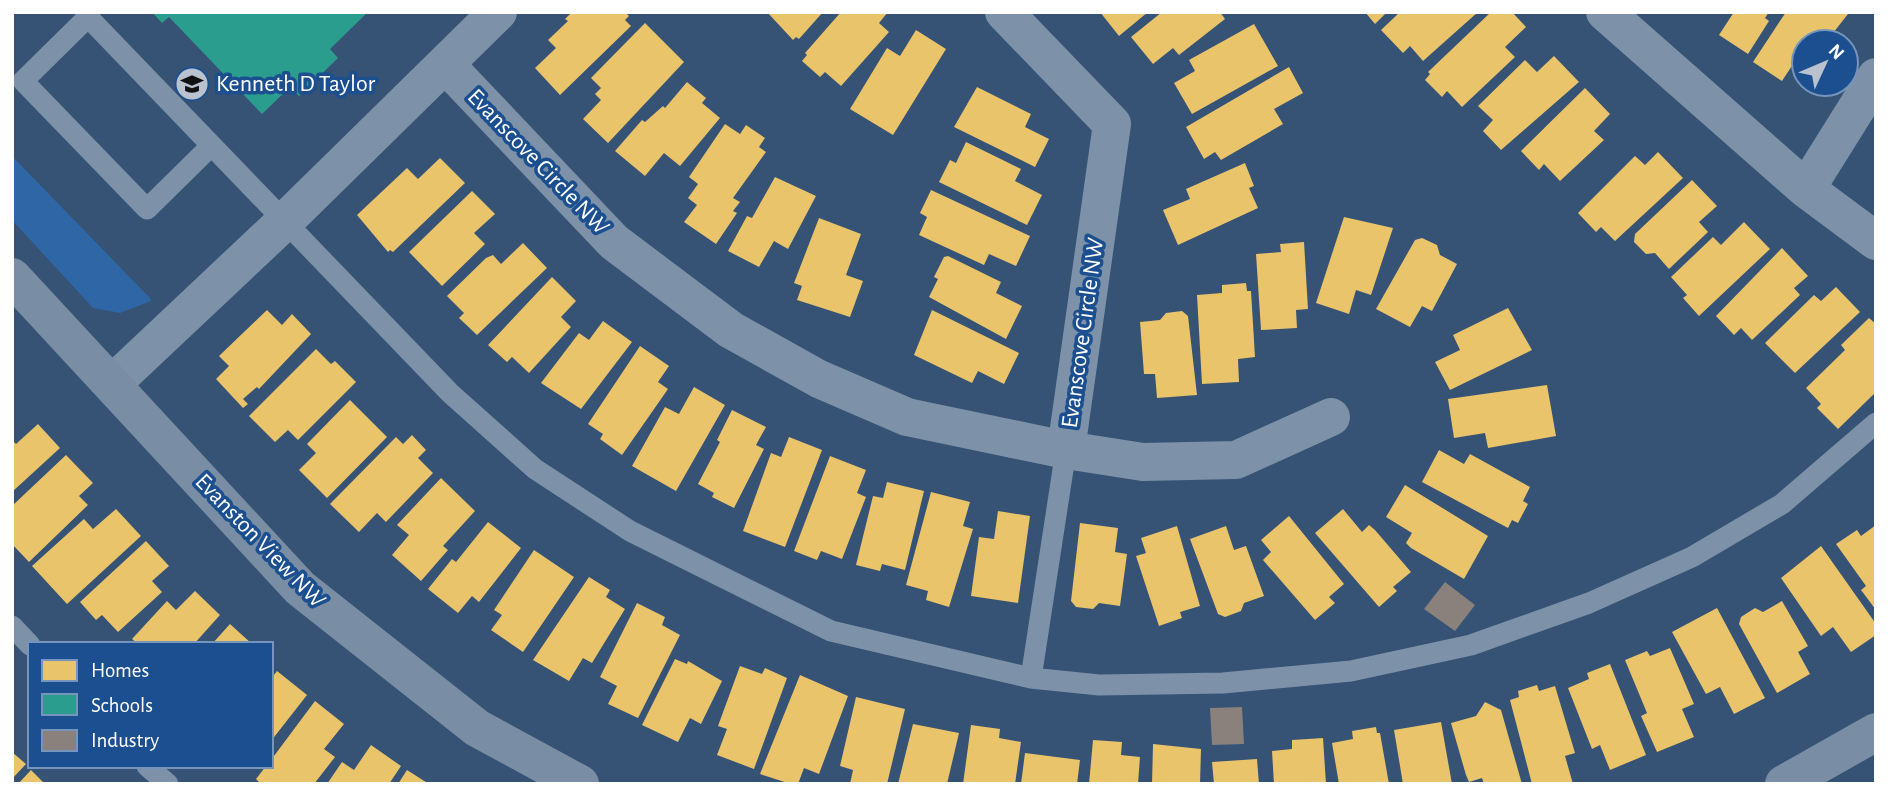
<svg xmlns="http://www.w3.org/2000/svg" width="1888" height="796" viewBox="0 0 1888 796" font-family="'Alegreya Sans',sans-serif">
<rect width="100%" height="100%" fill="#365274"/>
<path fill="#2f66a5" d="M12,156L150,298L151,301L120,313L93,308L12,220Z"/>
<path fill="#e9c46a" d="M572,12H625L629,16L625,20L631,26L560,95L535,68L556,48L548,40L568,21L565,19Z
M767,12H823L799,39L796,37L793,40Z
M841,12H888L879,23L889,32L841,86L825,72L820,77L802,61L807,55L805,53Z
M1100,12H1148L1119,36Z
M1162,12H1220L1225,19L1179,55L1173,48L1153,64L1131,37Z
M1365,12H1387L1375,24Z
M1400,12H1478L1423,61L1410,46L1403,53L1381,30Z
M1491,12H1512L1526,27L1505,47L1515,57L1462,107L1447,91L1442,97L1425,80L1430,74L1428,72Z
M1734,12H1769L1765,18L1769,21L1748,54L1719,35Z
M1786,12L1848,14L1826,42H1804V59L1799,55L1782,81L1753,62Z
M645,23L684,62L608,143L583,119L601,100L595,94L601,88L591,78Z
M1254,24L1278,66L1192,114L1174,83L1195,71L1189,60Z
M916,30L946,49L893,135L850,109L887,48L900,56Z
M1554,56L1579,82L1501,150L1483,131L1493,120L1478,106L1525,60L1537,72Z
M1289,67L1303,93L1274,109L1283,124L1221,160L1215,152L1204,159L1186,127Z
M687,82L706,98L702,103L720,118L680,166L664,153L645,176L615,151L642,120L645,122L663,106L665,108Z
M977,87L1031,114L1025,127L1049,139L1035,167L954,127Z
M1585,88L1610,114L1594,131L1604,140L1560,181L1544,164L1539,170L1521,151Z
M725,124L740,134L746,125L765,138L759,147L766,152L733,198L740,202L733,211L737,213L716,244L684,222L697,205L688,198L698,184L689,177Z
M966,142L1021,169L1015,181L1042,195L1027,225L939,182L950,160L956,163Z
M1658,152L1683,178L1615,241L1601,227L1596,232L1578,213L1635,156L1645,165Z
M440,158L465,183L393,252L390,250L388,252L357,215L407,168L418,179Z
M1245,163L1254,186L1249,188L1258,208L1178,245L1163,210L1190,199L1186,189Z
M775,177L816,196L788,249L774,241L759,267L728,251L747,216L752,218Z
M1692,180L1717,206L1699,222L1708,232L1669,269L1655,253L1646,254L1634,242L1635,234Z
M931,190L1030,236L1016,266L989,254L984,265L919,235L927,217L920,213Z
M472,191L495,214L474,233L485,244L442,286L409,252Z
M1344,217L1393,228L1371,295L1356,290L1349,314L1316,303Z
M819,218L861,234L846,275L863,281L850,317L797,300L802,286L794,283Z
M1744,222L1770,249L1699,316L1683,298L1687,295L1671,277L1713,237L1721,245Z
M1422,238L1437,245L1440,255L1457,264L1432,311L1422,306L1410,327L1376,309L1415,240Z
M1304,242L1308,309L1296,310L1297,328L1261,330L1256,254L1281,252L1280,244Z
M523,243L547,268L477,335L459,318L464,313L447,296L486,258L493,255L501,264Z
M1782,248L1808,276L1794,288L1800,295L1752,340L1741,328L1734,335L1716,316Z
M948,256L1001,282L996,293L1022,306L1006,339L929,297L938,279L934,277L944,257Z
M552,277L576,301L561,317L571,327L529,373L512,357L507,362L488,345Z
M1246,283L1247,291H1251L1255,357L1238,359L1239,382L1202,384L1197,295L1222,293V285Z
M1836,287L1860,312L1795,373L1765,343L1814,295L1821,301Z
M1508,308L1532,350L1450,390L1435,362L1460,350L1453,335Z
M267,310L282,325L292,314L311,334L259,389L257,387L243,399L248,404L243,408L216,379L229,366L219,356Z
M932,310L1019,353L1004,384L978,371L972,383L914,355Z
M1182,311L1188,316L1197,395L1157,398L1155,374H1144L1140,322L1160,320L1166,313Z
M1869,318L1876,324V392L1838,429L1817,408L1821,404L1806,388L1845,350L1841,345Z
M603,321L632,342L581,409L541,383L579,333L589,340Z
M640,346L669,366L658,382L668,389L622,455L600,439L603,434L588,424Z
M316,349L331,364L335,361L356,382L298,440L288,430L275,442L249,416Z
M1547,385L1556,436L1488,448L1485,433L1454,438L1448,399Z
M694,387L725,405L676,491L632,466L665,407L679,414Z
M350,400L387,437L327,498L299,470L316,453L307,444Z
M732,410L766,427L756,445L764,449L734,508L712,497L714,493L698,484L720,442L717,440Z
M38,424L60,448L12,492V440L16,444Z
M412,435L426,450L418,458L433,473L386,522L377,513L359,532L330,504L396,437L403,444Z
M789,437L822,450L785,547L743,531L771,453L781,457Z
M1439,450L1464,464L1470,454L1530,487L1523,501L1528,504L1518,523L1512,520L1508,528L1422,482Z
M66,455L93,483L79,496L88,505L29,562L12,544V506Z
M830,456L866,470L857,493L866,497L842,559L821,551L817,560L794,551Z
M441,478L475,511L443,546L448,550L421,581L392,555L409,535L397,525Z
M887,482L924,491L905,570L882,564L880,571L856,565L873,496L883,498Z
M1405,485L1488,536L1464,579L1411,548L1406,543L1412,533L1386,517Z
M931,492L970,502L963,526L973,529L949,607L926,600L928,591L906,585Z
M116,509L141,536L67,604L32,566L84,519L93,529Z
M1343,509L1362,532L1369,525L1375,530L1411,572L1393,587L1397,591L1379,607L1315,533Z
M998,511L1030,516L1018,603L971,596L979,537L994,539Z
M1289,516L1344,584L1329,597L1335,603L1315,620L1263,560L1271,552L1261,540Z
M488,522L521,548L479,602L472,596L458,613L428,589L452,559L456,562Z
M1080,523L1118,528L1115,552L1127,554L1120,606L1099,603L1093,609L1076,607L1071,601Z
M1876,525V610L1861,590L1866,586L1836,544L1857,530L1861,536Z
M1177,526L1200,606L1180,612L1182,618L1159,626L1136,556L1146,553L1141,538Z
M1226,526L1234,550L1246,546L1264,596L1244,603L1241,611L1225,617L1218,614L1190,539Z
M146,541L169,566L152,581L162,592L118,632L102,615L96,620L80,602Z
M1821,546L1876,624V635L1851,652L1833,627L1821,636L1781,578Z
M534,550L574,577L523,652L491,630L502,615L494,610Z
M589,577L610,590L606,597L625,609L592,663L583,658L569,681L533,660Z
M195,591L220,615L194,644H138L132,639L167,601L176,610Z
M1782,601L1808,646L1798,652L1810,674L1777,693L1739,624L1741,617L1755,608L1763,612Z
M637,603L665,617L662,625L680,635L638,718L608,704L617,686L600,677Z
M1717,608L1765,698L1734,714L1720,687L1706,694L1672,632Z
M230,624L252,644H212Z
M1670,648L1694,704L1682,709L1694,737L1657,752L1641,716L1647,713L1625,660L1647,651L1650,656Z
M675,659L687,664L688,661L722,681L701,724L690,718L678,742L642,725Z
M1610,664L1646,755L1610,770L1600,745L1592,749L1568,688L1589,679L1587,673Z
M740,666L762,674L765,668L787,678L754,769L717,755L727,729L718,726Z
M277,671L307,695L271,741V679Z
M800,675L848,696L819,774L804,768L798,784H791L760,774Z
M1537,685L1539,691L1555,686L1575,753L1565,756L1573,784H1532L1510,700L1519,697L1518,691Z
M856,697L905,709L887,784H850L853,770L840,766Z
M315,701L344,724L324,749L335,757L314,784H261L256,779L266,766H271V760Z
M1485,702L1501,710L1522,784H1484L1482,778L1469,782L1466,775L1451,723L1476,716Z
M1441,722L1452,784H1403L1394,730Z
M913,724L959,733L947,784H898Z
M971,725L1000,729L999,738L1021,742L1015,784H963Z
M1376,727L1377,733H1380L1389,784H1339L1332,743L1353,739L1352,731Z
M1323,738L1326,784H1274L1272,751L1292,749V740Z
M1093,740L1122,742L1121,755L1140,757L1138,784H1089Z
M1153,744L1201,749L1200,784H1152Z
M371,745L401,766L389,784H327L342,762L354,770Z
M12,752L26,764L12,779Z
M1025,753L1080,760L1077,784H1021Z
M1257,759L1259,784H1214L1212,762Z
M31,770L45,784H18Z
M407,770L429,784H398Z"/>
<path fill="#2a9d8f" d="M152,12H368L330,49L338,58L299,96L290,87L262,114L169,17L162,23Z"/>
<path fill="#8a817c" d="M1445,582L1475,605L1455,631L1424,609Z
M1242,707L1244,744L1212,745L1210,708Z"/>
<g fill="none" stroke-linecap="round" stroke-linejoin="round">
<path stroke="#7d92a8" stroke-width="21" d="M211,146L147,209L23,81L88,17L450,393L535,469L630,531L831,631L1031,678L1099,685L1223,683L1351,671L1471,645L1589,603L1692,557L1782,504L1876,423
M12,626L30,645
M1031,678L1066,450
M147,766L168,784"/>
<path stroke="#7d92a8" stroke-width="38" d="M1004,12L1112,124L1066,450
M1605,12L1806,189L1876,241
M445,64L614,242L731,330L819,379L907,417L1066,450L1143,462L1236,460L1331,417
M1806,189L1876,77
M112,384L284,222L498,12"/>
<path stroke="#798da4" stroke-width="38" d="M12,277L300,588L477,728L580,784
M1784,784L1876,732"/>
</g>
<defs>
<symbol id="school-disc" viewBox="-11 -11 22 22"><circle r="9.5" fill="#b9c2ce" stroke="#1b4f8f"/><path d="M0-5L7-2L0 1L-7-2ZM-4 1L0 2.5L4 1V4Q0 6-4 4Z" fill="#111"/></symbol>
</defs>
<g fill-rule="evenodd">
<use href="#school-disc" x="173" y="65" width="38" height="38"/>
</g>
<g text-anchor="middle" dominant-baseline="central" stroke-width="7" stroke-linejoin="round" paint-order="stroke">
<g font-size="24" fill="#fff" stroke="#1b4f8f" text-anchor="start">
<text x="216" y="84">Kenneth D Taylor</text>
</g>
<g font-size="24" fill="#fff" stroke="#1b4f8f">
<text transform="translate(538 162) rotate(46)">Evanscove Circle NW</text>
<text transform="translate(1083 333) rotate(-82)">Evanscove Circle NW</text>
<text transform="translate(260 541) rotate(46)">Evanston View NW</text>
</g>
</g>
<rect width="1888" height="796" fill="none" stroke="#ffffff" stroke-width="28"/>
<rect x="28" y="642" width="245" height="126" fill="#1b4f8f" stroke="#7695bc" stroke-width="2"/>
<rect x="42" y="660" width="35" height="21" fill="#e9c46a" stroke="#7695bc" stroke-width="2"/>
<text x="91" y="677" font-size="21" fill="#ffffff">Homes</text>
<rect x="42" y="694" width="35" height="21" fill="#2a9d8f" stroke="#7695bc" stroke-width="2"/>
<text x="91" y="712" font-size="21" fill="#ffffff">Schools</text>
<rect x="42" y="730" width="35" height="21" fill="#8a817c" stroke="#7695bc" stroke-width="2"/>
<text x="91" y="747" font-size="21" fill="#ffffff">Industry</text>
<g transform="translate(1825 63) rotate(46)"><circle r="33" fill="#1b4f8f" stroke="#7695bc" stroke-width="2"/>
<path d="M0-5L12 26L0 18L-12 26Z" fill="#b9c2ce"/>
<text y="-10" font-size="19" font-weight="bold" text-anchor="middle" fill="#ffffff">N</text>
</g>
</svg>
